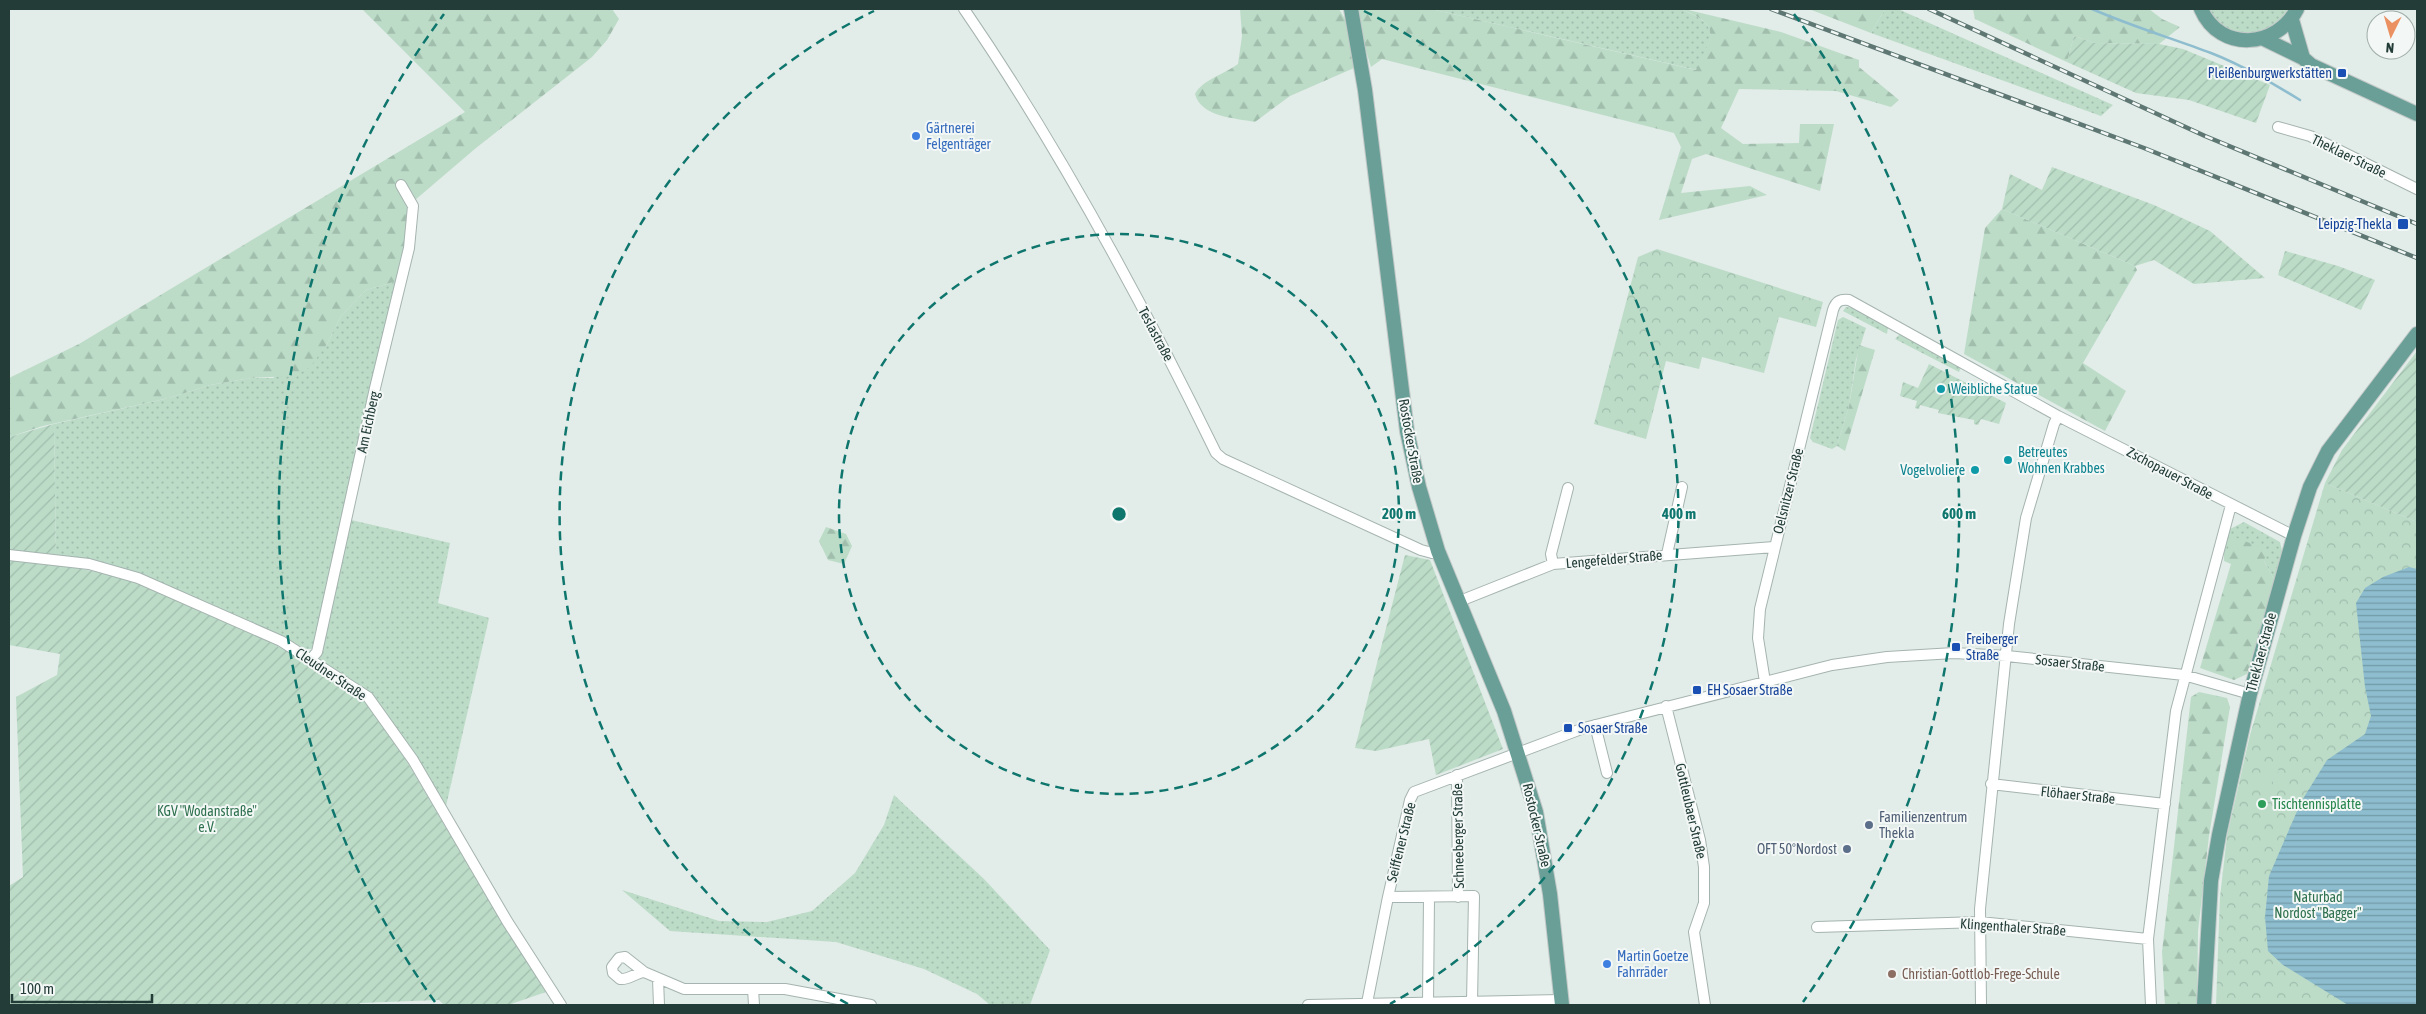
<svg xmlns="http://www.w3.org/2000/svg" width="2426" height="1014" viewBox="0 0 2426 1014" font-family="'Asap Condensed',sans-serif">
<defs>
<pattern id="grass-dots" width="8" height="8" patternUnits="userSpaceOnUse" patternTransform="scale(1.25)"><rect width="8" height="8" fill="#bcdcc8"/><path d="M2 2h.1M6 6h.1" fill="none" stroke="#a1bead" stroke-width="1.8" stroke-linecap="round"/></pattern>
<pattern id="forest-firs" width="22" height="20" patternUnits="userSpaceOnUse" patternTransform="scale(1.25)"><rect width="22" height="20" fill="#bcdcc8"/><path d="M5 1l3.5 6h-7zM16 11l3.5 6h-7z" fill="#a1bead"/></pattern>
<pattern id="park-crowns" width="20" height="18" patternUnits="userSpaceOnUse" patternTransform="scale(1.25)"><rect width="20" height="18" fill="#bcdcc8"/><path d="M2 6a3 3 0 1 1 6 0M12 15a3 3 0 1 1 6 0" fill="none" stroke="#a1bead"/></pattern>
<pattern id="garden-furrows" width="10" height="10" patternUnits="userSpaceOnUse" patternTransform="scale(1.25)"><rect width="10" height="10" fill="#bcdcc8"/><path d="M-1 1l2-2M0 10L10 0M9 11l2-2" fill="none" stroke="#a1bead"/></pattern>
<pattern id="water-rules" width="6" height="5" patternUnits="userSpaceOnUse" patternTransform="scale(1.25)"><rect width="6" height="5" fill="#8dbdce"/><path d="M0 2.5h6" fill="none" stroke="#739ba8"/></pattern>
</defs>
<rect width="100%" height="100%" fill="#e2ece8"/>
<path fill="url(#grass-dots)" d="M1431,9H1680C1722,25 1713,35 1697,70Z
M1885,9H1898L2113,105L2101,116L1871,33Z
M2206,9H2292L2274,29L2244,36L2224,29Z
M397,281L314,646L311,649H305L175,590L56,557L54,424L169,398L210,385L251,378H273L327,344L341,316L366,290Z
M1846,307L1853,308L1888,327L1887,334L1843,311Z
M1843,317L1866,328L1856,359L1849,406L1837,446L1832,449L1813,442L1810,438L1838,320Z
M1900,334L1961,367L1959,372L1895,339Z
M347,519L450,543L438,603L489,618L446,806L368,697L313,657Z
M2244,522L2280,542L2283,555L2275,581L2264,561H2224V549L2230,529Z
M894,795L984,879L1050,950L1030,1005H990L977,994L924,969L836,942L670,931L622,890L719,921L767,922L812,911L855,873L884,825Z"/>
<path fill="url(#forest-firs)" d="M362,9H612L619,19L607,40L592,57L476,148L408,206L405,247L397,281L366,290L341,316L327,344L310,367L295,376L251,378L210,385L169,398L43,426L9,437V378L79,344L465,112Z
M1240,9H1339L1349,26L1354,68L1290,96L1255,122C1235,118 1201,117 1195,94C1202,80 1225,74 1238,64L1242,36Z
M1353,9H1431L1696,70C1713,35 1722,25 1680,9H1684L1781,32L1859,60V67L1899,100L1891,107L1836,91L1739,89L1721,128L1743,144L1799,143L1800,124H1834L1820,191L1706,154L1692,159L1681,193L1750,186L1767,195L1659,220L1681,147L1674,133L1382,59L1371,67Z
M1809,9H1885L1871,33Z
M1973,9H2149L2162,19L2180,27L2159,44L2095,43L2074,36L2067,62L1975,19Z
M2002,209L2135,266L2137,270L2083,363L2126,391L2105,431L1964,354L1985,228Z
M1859,345L1875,350L1845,451L1837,446L1849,406Z
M826,527L846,534L852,546L844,564L828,560L819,541Z
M2232,536L2267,550L2264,561L2275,581L2247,674L2234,680L2200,668L2231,564L2224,561Z
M2199,692L2227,698L2230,707L2209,836L2198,931L2197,1005H2165L2162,952L2191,697Z"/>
<path fill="url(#park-crowns)" d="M1657,249L1823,302L1816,327L1779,317L1764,373L1702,357L1699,369L1666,361L1646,439L1594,424L1638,257Z
M2325,483L2417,522V1005H2216L2220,897L2227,836L2250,735Z"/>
<path fill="url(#garden-furrows)" d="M2074,36L2095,43L2159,44L2183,49L2270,85L2256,123L2189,100L2136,93L2067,62Z
M2052,167L2154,205L2210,231L2265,278L2194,284L2154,260L2135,266L2002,209L2010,174L2042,190Z
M2285,251L2338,266L2375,280L2361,310L2278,275Z
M2417,351V522L2325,483L2342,450Z
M1929,364L2006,403L1999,424L1981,419L1978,425L1974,424V420L1938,413L1939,410L1920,405L1919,409L1915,408L1917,401L1900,396L1903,382L1918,388Z
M54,424L56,557L9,551V437Z
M1405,555L1430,560L1503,749L1436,775L1429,739L1376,751L1355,748Z
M9,559L67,566L136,580L219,616L316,666L366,701L399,748L495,911L546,992L508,1005H444L439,1000L360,1003L358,1005H9V886L23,877L16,697L57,675L60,654L9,645Z"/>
<path fill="#bcdcc8" d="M2267,764L2279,770L2267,791L2256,786Z"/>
<path fill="url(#water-rules)" d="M2409,567L2417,569V1005H2348L2283,965L2268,951L2265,917L2269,876L2301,802L2327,760L2365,734L2371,716L2365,687L2356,603L2365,588L2383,577Z"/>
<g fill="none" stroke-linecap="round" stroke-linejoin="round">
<path stroke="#8dbdce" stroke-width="2.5" d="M2092,9C2131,26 2171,38 2211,53C2242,65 2272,83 2300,100"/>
<defs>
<path id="minor" d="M964,9C1060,149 1142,301 1216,453L1223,459L1421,550L1432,553L1438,551
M2278,127L2310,136L2417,189
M1667,554L1682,487
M9,555L89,564L138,578L281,641L368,697L413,760L507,921L561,1005
M1553,564L1551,554L1568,488
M1460,601L1553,564L1774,547
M311,659L317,652L375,388L409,248L413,206L401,185
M1765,682L1758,638L1760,609L1833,310C1836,301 1840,299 1849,300L2058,416L2294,536
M1666,706L1700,840L1704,867V903L1694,932L1705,1005
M1595,725L1607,773
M1457,775L1458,897
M1991,784L2165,804
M1388,897L1474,896L1472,1002
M1817,927L1980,922L2148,939
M644,972C635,973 629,980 620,979L613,973L612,967L619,958L625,957L644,972L684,989H785L871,1005
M658,979L659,1005
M753,989L754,1005
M1367,1003L1388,897L1410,800L1414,792L1584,728L1832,665L1887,657L1954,653L2007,656L2184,675L2250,694
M1428,1003L1429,897
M1308,1005L1561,1000
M1981,1005L1980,909L2009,624L2026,518L2054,424L2058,416
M2151,1005L2148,939L2176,711L2231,505"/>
<path id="major" d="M1351,9L1365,90L1407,431L1419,487L1438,551L1504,711L1536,812L1550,894L1562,1005
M2201,9C2220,53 2277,48 2297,9
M2292,20L2303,58
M2264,39L2303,58L2311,65L2417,114
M2204,1005L2211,881L2219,835L2250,694L2294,536L2310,487L2328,451L2417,334"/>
</defs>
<use href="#minor" stroke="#a5b4b0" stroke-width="12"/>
<use href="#major" stroke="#c1c8c7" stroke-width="16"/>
<use href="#minor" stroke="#fff" stroke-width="10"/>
<use href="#major" stroke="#699f97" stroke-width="14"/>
<defs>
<path id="rail" d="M1771,9L2144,148L2417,258
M1929,9L2205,136L2417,224"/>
</defs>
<use href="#rail" stroke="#5e7773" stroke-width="4.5"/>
<use href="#rail" stroke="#f3f8f6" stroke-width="2.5" stroke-dasharray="8" stroke-linecap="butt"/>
</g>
<g fill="none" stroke="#0f766e" stroke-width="2.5" stroke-dasharray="9 6">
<circle cx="1119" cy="514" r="280"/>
<path d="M848 1004A560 560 0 0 1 874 11M1364 11A560 560 0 0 1 1390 1004"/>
<path d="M435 1002A840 840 0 0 1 444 14M1794 14A840 840 0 0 1 1803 1002"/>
</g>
<g fill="#1a4fb4" stroke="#f3f8f6" stroke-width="2">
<rect x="2337" y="68" width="10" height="10" rx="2.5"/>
<rect x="2397" y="218" width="12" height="12" rx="2.5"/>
<rect x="1951" y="642" width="10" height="10" rx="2.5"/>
<rect x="1692" y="685" width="10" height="10" rx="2.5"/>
<rect x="1563" y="723" width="10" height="10" rx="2.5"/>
</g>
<g fill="#3f7fe0" stroke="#f3f8f6" stroke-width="2">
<circle cx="916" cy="136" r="5"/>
<circle cx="1607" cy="964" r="5"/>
</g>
<g fill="#0f9aa8" stroke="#f3f8f6" stroke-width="2">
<circle cx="1941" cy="389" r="5"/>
<circle cx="2008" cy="460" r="5"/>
<circle cx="1975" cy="470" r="5"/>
</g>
<circle fill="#2e9e5b" stroke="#f3f8f6" stroke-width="2" cx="2262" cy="804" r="5"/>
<g fill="#5c6f8a" stroke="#f3f8f6" stroke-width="2">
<circle cx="1869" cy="825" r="5"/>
<circle cx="1847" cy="849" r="5"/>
</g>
<circle fill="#8d6e63" stroke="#f3f8f6" stroke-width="2" cx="1892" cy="974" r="5"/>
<g text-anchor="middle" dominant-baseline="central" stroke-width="4" stroke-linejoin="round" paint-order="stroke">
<g font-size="14" fill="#164399" stroke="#f3f8f6" text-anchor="start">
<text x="2332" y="73" text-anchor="end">Pleißenburgwerkstätten</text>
<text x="2392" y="224" text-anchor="end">Leipzig-Thekla</text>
<text x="1966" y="639">Freiberger<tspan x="1966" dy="16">Straße</tspan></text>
<text x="1707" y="690">EH Sosaer Straße</text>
<text x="1578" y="728">Sosaer Straße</text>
</g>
<g font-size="14" fill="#366cbe" stroke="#f3f8f6" text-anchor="start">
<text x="926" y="128">Gärtnerei<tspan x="926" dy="16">Felgenträger</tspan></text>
<text x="1617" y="956">Martin Goetze<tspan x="1617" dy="16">Fahrräder</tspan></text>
</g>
<g font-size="14" fill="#233c38" stroke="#f3f8f6">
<text transform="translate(2349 156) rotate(26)">Theklaer Straße</text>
<text transform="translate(1156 334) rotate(62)">Teslastraße</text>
<text transform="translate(368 422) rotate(-78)">Am Eichberg</text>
<text transform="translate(1411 441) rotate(80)">Rostocker Straße</text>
<text transform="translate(2170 473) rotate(28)">Zschopauer Straße</text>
<text transform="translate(1788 491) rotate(-76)">Oelsnitzer Straße</text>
<text transform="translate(1614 559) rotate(-5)">Lengefelder Straße</text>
<text transform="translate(2261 652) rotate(-75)">Theklaer Straße</text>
<text transform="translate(2070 663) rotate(6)">Sosaer Straße</text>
<text transform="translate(331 674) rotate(34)">Cleudner Straße</text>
<text transform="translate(2078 795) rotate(6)">Flöhaer Straße</text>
<text transform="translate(1691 811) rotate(77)">Gottleubaer Straße</text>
<text transform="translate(1537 825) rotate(77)">Rostocker Straße</text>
<text transform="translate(1458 836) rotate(-91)">Schneeberger Straße</text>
<text transform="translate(1401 842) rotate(-76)">Seiffener Straße</text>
<text transform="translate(2013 927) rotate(4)">Klingenthaler Straße</text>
</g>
<g font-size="14" fill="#0d838f" stroke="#f3f8f6" text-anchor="start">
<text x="1951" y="389">Weibliche Statue</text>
<text x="2018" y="452">Betreutes<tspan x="2018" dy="16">Wohnen Krabbes</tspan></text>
<text x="1965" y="470" text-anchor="end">Vogelvoliere</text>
</g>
<g font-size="14" fill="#27864d" stroke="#f3f8f6" text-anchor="start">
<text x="2272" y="804">Tischtennisplatte</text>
</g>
<g font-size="14" fill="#2f714f" stroke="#f3f8f6">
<text x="207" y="811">KGV "Wodanstraße"<tspan x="207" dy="16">e.V.</tspan></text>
<text x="2318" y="897">Naturbad<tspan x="2318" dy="16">Nordost "Bagger"</tspan></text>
</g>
<g font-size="14" fill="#4e5e75" stroke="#f3f8f6" text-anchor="start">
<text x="1879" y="817">Familienzentrum<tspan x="1879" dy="16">Thekla</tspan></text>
<text x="1837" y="849" text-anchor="end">OFT 50°Nordost</text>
</g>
<g font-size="14" fill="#785e54" stroke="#f3f8f6" text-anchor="start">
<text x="1902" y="974">Christian-Gottlob-Frege-Schule</text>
</g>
</g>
<circle cx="1119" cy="514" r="8" fill="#0f766e" stroke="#f3f8f6" stroke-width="2.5"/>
<g font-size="15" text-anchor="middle" font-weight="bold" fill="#0f766e" stroke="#f3f8f6" stroke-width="4" stroke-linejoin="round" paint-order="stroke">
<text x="1399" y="519">200 m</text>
<text x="1679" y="519">400 m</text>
<text x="1959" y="519">600 m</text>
</g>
<rect width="2426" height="1014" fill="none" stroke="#233c38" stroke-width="20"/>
<g transform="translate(2391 35) rotate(185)"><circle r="24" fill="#f3f8f6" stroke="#a0adaa"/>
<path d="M0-4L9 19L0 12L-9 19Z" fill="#eb9161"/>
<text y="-8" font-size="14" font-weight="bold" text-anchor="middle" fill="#233c38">N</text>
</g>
<path d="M12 994v8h140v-8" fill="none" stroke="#233c38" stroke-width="2.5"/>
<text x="20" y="994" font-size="15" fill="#233c38" stroke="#f3f8f6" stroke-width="4" paint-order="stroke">100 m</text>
</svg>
